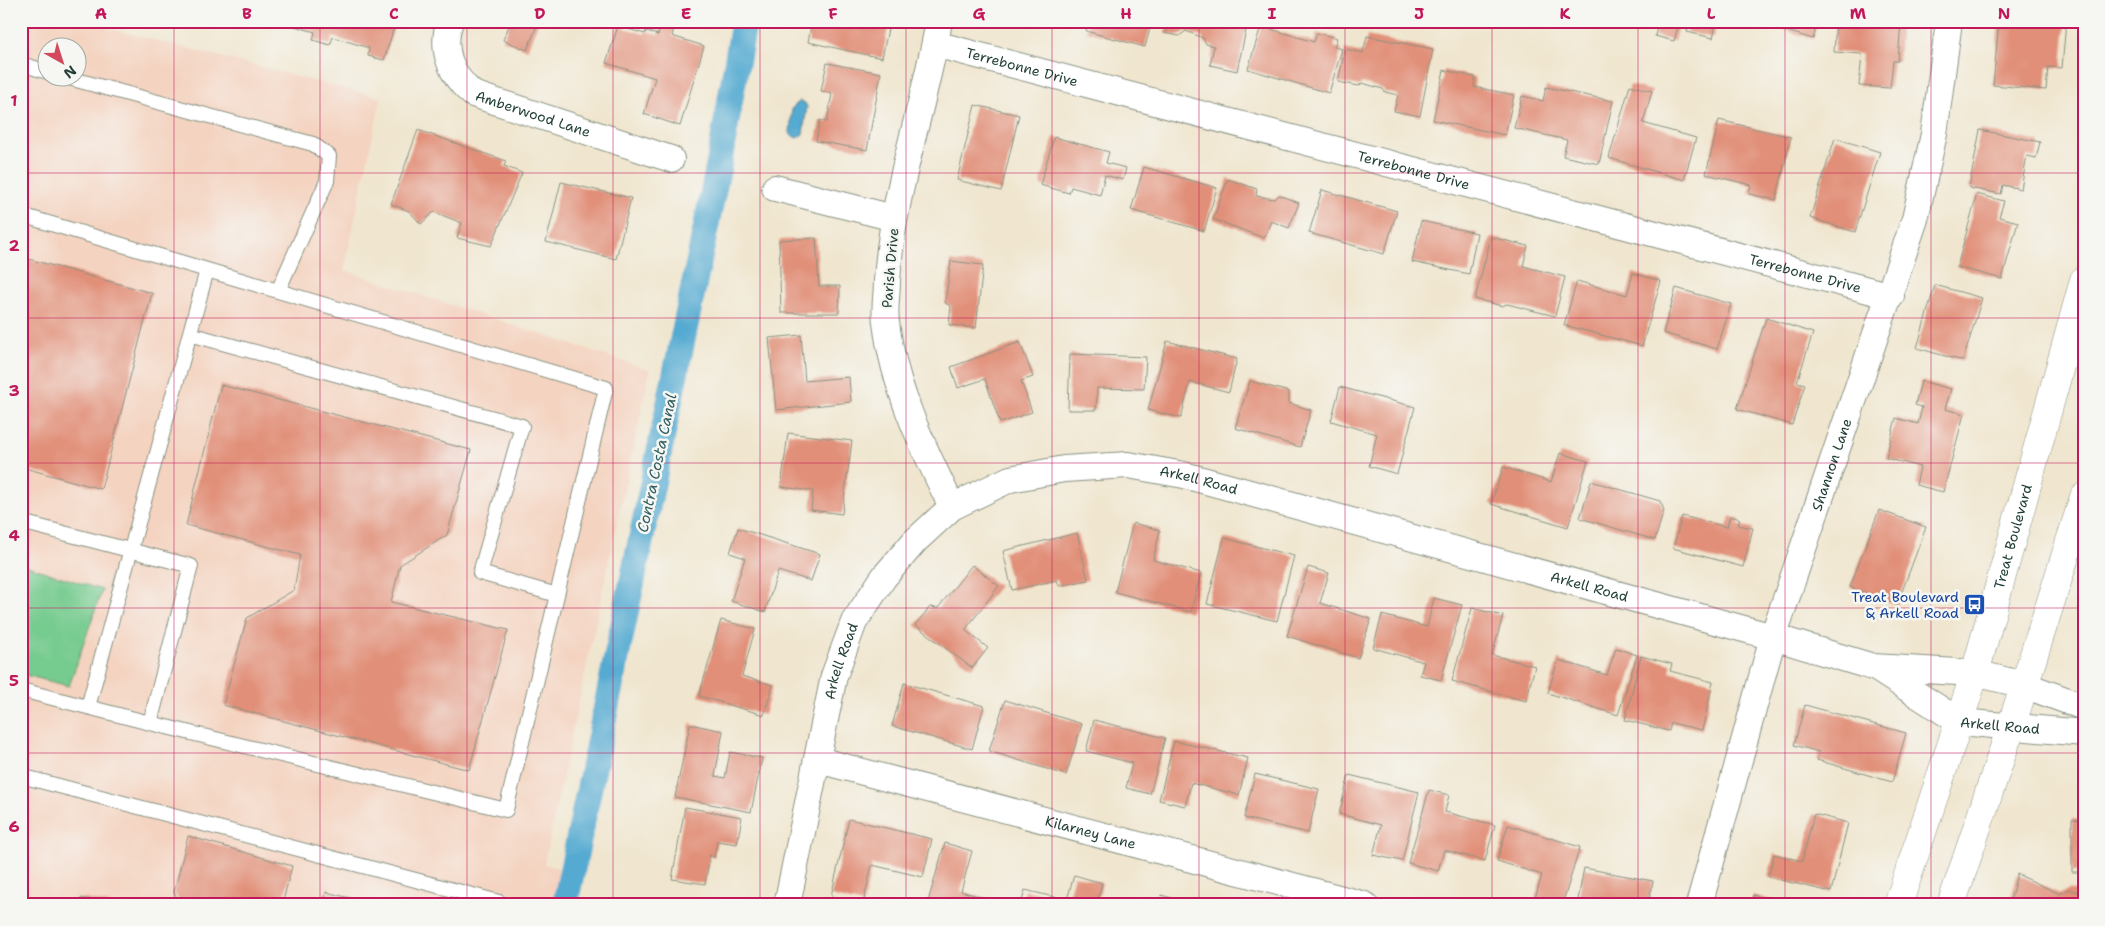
<svg xmlns="http://www.w3.org/2000/svg" width="2105" height="926" viewBox="0 0 2105 926" font-family="'Shantell Sans',sans-serif">
<rect width="100%" height="100%" fill="#f6f6f2"/>
<filter id="ink" filterUnits="userSpaceOnUse"><feTurbulence type="fractalNoise" baseFrequency=".02" numOctaves="2"/><feDisplacementMap in="SourceGraphic" scale="10" xChannelSelector="R" yChannelSelector="G"/><feConvolveMatrix kernelMatrix="1 2 1 2 8 2 1 2 1" color-interpolation-filters="sRGB"/></filter>
<filter id="wash" filterUnits="userSpaceOnUse"><feTurbulence type="fractalNoise" baseFrequency=".0096" numOctaves="4" result="noise"/><feDisplacementMap in="SourceGraphic" scale="20" xChannelSelector="R" yChannelSelector="G"/><feGaussianBlur stdDeviation="1.12" result="paint"/><feColorMatrix in="noise" values="0 0 0 0 0 0 0 0 0 0 0 0 0 0 0 0 0 1.4 0 .05"/><feComposite in="paint" operator="in"/></filter>
<g filter="url(#wash)">
<rect width="100%" height="100%" fill="#f0e6cf"/>
<path fill="#f4d3c0" fill-rule="evenodd" d="M21,21H80L381,98L344,270L650,370L544,864L565,870L558,905H21ZM48,48H78V78H48Z"/>
<path fill="#76cb8f" stroke="#4a8462" d="M21,564L102,590L69,686L21,674Z"/>
<path fill="#55aad1" stroke="#3a7482" d="M800,101L805,103L807,107L803,134L797,138L791,135L790,132L792,108Z"/>
<g fill="none" stroke-linecap="round" stroke-linejoin="round">
<path stroke="#55aad1" stroke-width="26" d="M565,905L719,164L744,21"/>
</g>
<g id="blocks">
<path fill="#e18f78" d="M293,21H396L384,60L368,56L369,48L333,37L330,45L313,40L315,32L291,25Z
M511,21H539L527,50L503,40Z
M662,21H676L672,36L704,46L680,126L644,114L655,78L606,63L618,26L645,34L646,31L658,35Z
M812,21H876L874,26L888,29L882,58L808,42Z
M1089,21H1152L1145,47L1086,31Z
M1172,21H1248L1237,71L1210,65L1214,46L1206,44L1203,38L1186,31L1179,36L1164,33Z
M1658,21H1717L1713,38L1687,32L1688,25L1679,23L1674,41L1655,36Z
M1754,21H1818L1813,39Z
M1836,21H1901L1898,61H1893L1890,88L1859,86L1862,54L1834,52Z
M1999,21H2066L2062,68L2048,67L2046,90L1993,85Z
M1261,26L1314,42L1317,33L1337,38L1334,47L1342,49L1329,93L1248,69Z
M1367,36L1433,49L1420,116L1394,111L1398,95L1385,92L1383,89L1362,83L1359,86L1338,82L1345,49L1363,53Z
M827,63L881,73L867,150L816,141L820,120L827,122L832,93L821,91Z
M1444,70L1475,77L1474,87L1514,95L1505,135L1433,120Z
M1630,85L1652,91L1643,123L1696,138L1684,180L1609,158Z
M1546,87L1613,101L1599,164L1563,156L1567,140L1514,128L1522,96L1543,101Z
M975,105L1019,115L1001,191L957,180Z
M1719,120L1791,137L1776,200L1749,194L1751,185L1706,174Z
M418,130L506,161L504,166L522,173L491,246L457,238L462,223L434,212L421,224L409,211L391,204Z
M1980,130L2040,142L2036,158L2027,156L2021,189L2003,185L2001,194L1969,188Z
M1054,137L1109,152L1106,163L1126,168L1123,180L1105,175L1100,195L1071,187L1069,193L1040,185Z
M1835,138L1880,152L1855,232L1810,218Z
M1144,167L1217,188L1204,231L1131,210Z
M1228,179L1257,189L1256,196L1275,199L1279,195L1299,203L1289,228L1271,221L1264,238L1213,219Z
M561,182L631,198L616,259L546,242Z
M1322,190L1397,211L1384,254L1309,233Z
M1977,194L2004,201L1999,217L2018,222L2002,279L1957,267Z
M1421,221L1477,233L1469,274L1412,262Z
M1491,237L1528,246L1523,266L1565,277L1555,316L1507,304L1502,306L1475,299Z
M816,238L819,286H840L839,313H781L779,240Z
M21,257L152,293L101,489L21,467Z
M951,261L983,265L976,328L949,325L951,306L945,303Z
M1633,273L1661,281L1642,346L1564,325L1577,281L1627,295Z
M1935,285L1982,298L1963,361L1917,348Z
M1676,288L1731,304L1717,349L1663,333Z
M1766,318L1813,333L1797,382L1805,384L1792,425L1737,409Z
M801,335L805,381L849,377L851,402L776,410L769,338Z
M1167,341L1237,359L1229,392L1190,382L1181,418L1148,410Z
M1020,342L1033,377L1021,381L1032,412L1000,423L985,379L958,388L951,367Z
M1070,354L1146,357L1144,389L1097,388L1096,410H1068Z
M1250,381L1289,392V403L1311,410L1300,447L1235,428Z
M1921,381L1951,389L1945,409L1964,414L1943,492L1916,485L1920,467L1886,458L1896,418L1918,424L1922,407L1915,405Z
M221,385L471,450L447,535L400,565L391,602L508,630L469,770L223,705L247,618L294,590L300,555L186,525Z
M1340,387L1415,407L1397,474L1369,466L1377,434L1331,421Z
M788,433L852,441L842,514L811,510L813,491L781,487Z
M1560,453L1588,461L1568,527L1491,504L1503,467L1551,482Z
M1591,481L1660,501L1664,510L1655,540L1580,518Z
M1879,510L1926,527L1897,605L1850,587Z
M1682,516L1727,527L1730,516L1740,519L1738,525L1753,528L1743,567L1673,548Z
M1133,523L1160,530L1153,560L1201,573L1191,612L1115,592Z
M738,528L820,554L811,581L778,571L765,612L731,601L745,558L730,553Z
M1077,533L1088,580L1059,586L1057,580L1012,590L1003,551Z
M1224,538L1294,556L1277,621L1207,604Z
M972,565L999,586L965,630L988,648L972,668L915,625L930,607L938,608Z
M1308,567L1329,573L1320,603L1371,619L1358,658L1287,636Z
M1434,598L1462,605L1441,680L1420,675L1424,662L1373,648L1382,615L1427,627Z
M1472,608L1503,616L1492,655L1535,666L1526,701L1452,681Z
M721,620L755,629L742,676L773,685L764,715L699,696Z
M1616,648L1637,655L1618,715L1548,693L1558,660L1607,675Z
M1641,656L1672,664L1670,671L1713,682L1702,730L1671,723L1669,731L1625,720Z
M904,683L984,706L972,749L892,726Z
M1005,700L1082,724L1066,775L989,751Z
M1805,705L1906,733L1892,782L1817,760L1819,752L1794,745Z
M1094,720L1165,738L1150,794L1126,788L1132,763L1086,751Z
M690,724L723,731L715,776L725,778L730,752L762,758L751,812L675,797Z
M1174,741L1248,758L1239,795L1191,783L1185,806L1159,800Z
M1255,774L1319,789L1308,833L1244,818Z
M1349,775L1419,792L1402,861L1373,855L1381,825L1339,814Z
M1429,790L1449,795L1445,812L1495,825L1485,861L1444,850L1438,871L1408,863Z
M685,807L742,817L737,844L717,841L714,858L710,855L705,884L672,879Z
M1814,814L1848,823L1831,892L1768,877L1774,854L1802,861Z
M849,819L932,839L923,877L872,865L863,904L831,896Z
M2072,819L2084,820V872H2072Z
M1508,825L1580,847L1562,905L1535,898L1542,875L1497,861Z
M188,836L292,866L282,905H181L174,892Z
M945,843L972,851L961,891L1008,905H927Z
M1584,868L1653,881L1648,905H1577Z
M2017,874L2060,894L2069,889L2084,894V905H2009Z
M1074,875L1102,883L1097,905H1021L1025,890L1067,900Z
M326,892L374,904V905H323Z
M1161,895L1190,903L1189,905H1158Z
M1753,895L1787,904V905H1750Z
M81,898L110,904V905H80Z"/>
</g>
</g>
<g filter="url(#ink)">
<use href="#blocks" fill-opacity="0" stroke="#889282" stroke-width="1"/>
<g fill="none" stroke-linecap="round" stroke-linejoin="round">
<defs>
<path id="service" d="M21,64L48,72
M69,78L313,144L329,156L327,181L278,291
M21,215L207,270
M190,334L522,426L480,573L557,595
M21,522L191,566L150,723L21,690
M88,707L207,270L606,388L506,810L150,723
M21,776L499,902L498,905"/>
<g id="minor">
<path id="s1" d="M450,21C440,49 451,76 473,94L671,159"/>
<path d="M939,21C924,108 892,193 887,281C887,294 884,309 886,322C894,389 923,447 952,507"/>
<path id="s2" d="M935,44L1891,296"/>
<path d="M775,188L894,218"/>
<path id="s3" d="M1876,668L1960,722L2084,733"/>
<path id="s4" d="M818,760L1365,905"/>
<path id="s5" d="M787,905L834,676L854,622L884,577L915,541L952,507L1010,479L1064,469L1128,465L1184,475L1773,637L1873,667L1975,673L2024,685L2084,707"/>
<path id="s6" d="M1699,905L1773,637L1915,219L1934,134L1949,21"/>
</g>
<g id="secondary">
<path id="s7" d="M1898,905L1975,673L2084,280"/>
<path d="M1951,905L2011,727L2084,497"/>
</g>
</defs>
<use href="#service" stroke="#889282" stroke-width="16"/>
<use href="#minor" stroke="#889282" stroke-width="28"/>
<use href="#secondary" stroke="#889282" stroke-width="29"/>
<use href="#service" stroke="#fff" stroke-width="14"/>
<use href="#minor" stroke="#fff" stroke-width="26"/>
<use href="#secondary" stroke="#fff" stroke-width="28"/>
</g>
</g>
<path fill="none" stroke="#c2185b" stroke-width="1" stroke-opacity="0.55" d="M174,21V905M320,21V905M467,21V905M613,21V905M760,21V905M906,21V905M1052,21V905M1199,21V905M1345,21V905M1492,21V905M1638,21V905M1785,21V905M1931,21V905M21,173H2084M21,318H2084M21,463H2084M21,608H2084M21,753H2084"/>
<defs>
<symbol id="bus-square" viewBox="-11 -11 22 22"><rect x="-9" y="-9" width="18" height="18" rx="4" fill="#1a4fb4" stroke="#f6f6f2"/><path d="M-5-6H5V4H4V6H2V4H-2V6H-4V4H-5ZM-3.5-4V0h7V-4ZM-3.5 1.2v1.5H-2V1.2ZM2 1.2v1.5H3.5V1.2Z" fill="#fff"/></symbol>
</defs>
<g fill-rule="evenodd">
<use href="#bus-square" x="1962" y="592" width="25" height="25"/>
</g>
<g text-anchor="middle" dominant-baseline="central" stroke-width="5" stroke-linejoin="round" paint-order="stroke">
<g font-size="14" fill="#1f3d34" stroke="#f6f6f2">
<text stroke="none"><textPath href="#s2" startOffset="90">Terrebonne Drive</textPath></text>
<text stroke="none"><textPath href="#s1" startOffset="145">Amberwood Lane</textPath></text>
<text stroke="none"><textPath href="#s2" startOffset="495">Terrebonne Drive</textPath></text>
<text transform="translate(890 268) rotate(-85)">Parish Drive</text>
<text stroke="none"><textPath href="#s2" startOffset="900">Terrebonne Drive</textPath></text>
<text stroke="none"><textPath href="#s6" startOffset="460">Shannon Lane</textPath></text>
<text stroke="none"><textPath href="#s5" startOffset="699">Arkell Road</textPath></text>
<text stroke="none"><textPath href="#s7" startOffset="386">Treat Boulevard</textPath></text>
<text stroke="none"><textPath href="#s5" startOffset="1104">Arkell Road</textPath></text>
<text stroke="none"><textPath href="#s5" startOffset="250">Arkell Road</textPath></text>
<text stroke="none"><textPath href="#s3" startOffset="140">Arkell Road</textPath></text>
<text stroke="none"><textPath href="#s4" startOffset="282">Kilarney Lane</textPath></text>
</g>
<g font-size="14" fill="#164399" stroke="#f6f6f2" text-anchor="end">
<text x="1959" y="597">Treat Boulevard<tspan x="1959" dy="16">&amp; Arkell Road</tspan></text>
</g>
<g font-size="15" font-style="italic" fill="#2f5e63" stroke="#f6f6f2">
<text transform="translate(657 463) rotate(-78)">Contra Costa Canal</text>
</g>
</g>
<rect width="2105" height="926" fill="none" stroke="#f6f6f2" stroke-width="55"/>
<g transform="translate(62 62) rotate(141)"><circle r="24" fill="#f6f6f2" stroke="#a0aca6"/>
<path d="M0-4L9 19L0 12L-9 19Z" fill="#d1495b"/>
<text y="-8" font-size="14" font-weight="bold" text-anchor="middle" fill="#1f3d34">N</text>
</g>
<rect x="28" y="28" width="2050" height="870" fill="none" stroke="#c2185b" stroke-width="2"/>
<g font-size="16" text-anchor="middle" font-weight="bold" fill="#c2185b">
<text x="101" y="19">A</text>
<text x="247" y="19">B</text>
<text x="394" y="19">C</text>
<text x="540" y="19">D</text>
<text x="686" y="19">E</text>
<text x="833" y="19">F</text>
<text x="979" y="19">G</text>
<text x="1126" y="19">H</text>
<text x="1272" y="19">I</text>
<text x="1419" y="19">J</text>
<text x="1565" y="19">K</text>
<text x="1711" y="19">L</text>
<text x="1858" y="19">M</text>
<text x="2004" y="19">N</text>
<text x="14" y="106">1</text>
<text x="14" y="251">2</text>
<text x="14" y="396">3</text>
<text x="14" y="541">4</text>
<text x="14" y="686">5</text>
<text x="14" y="832">6</text>
</g>
</svg>
